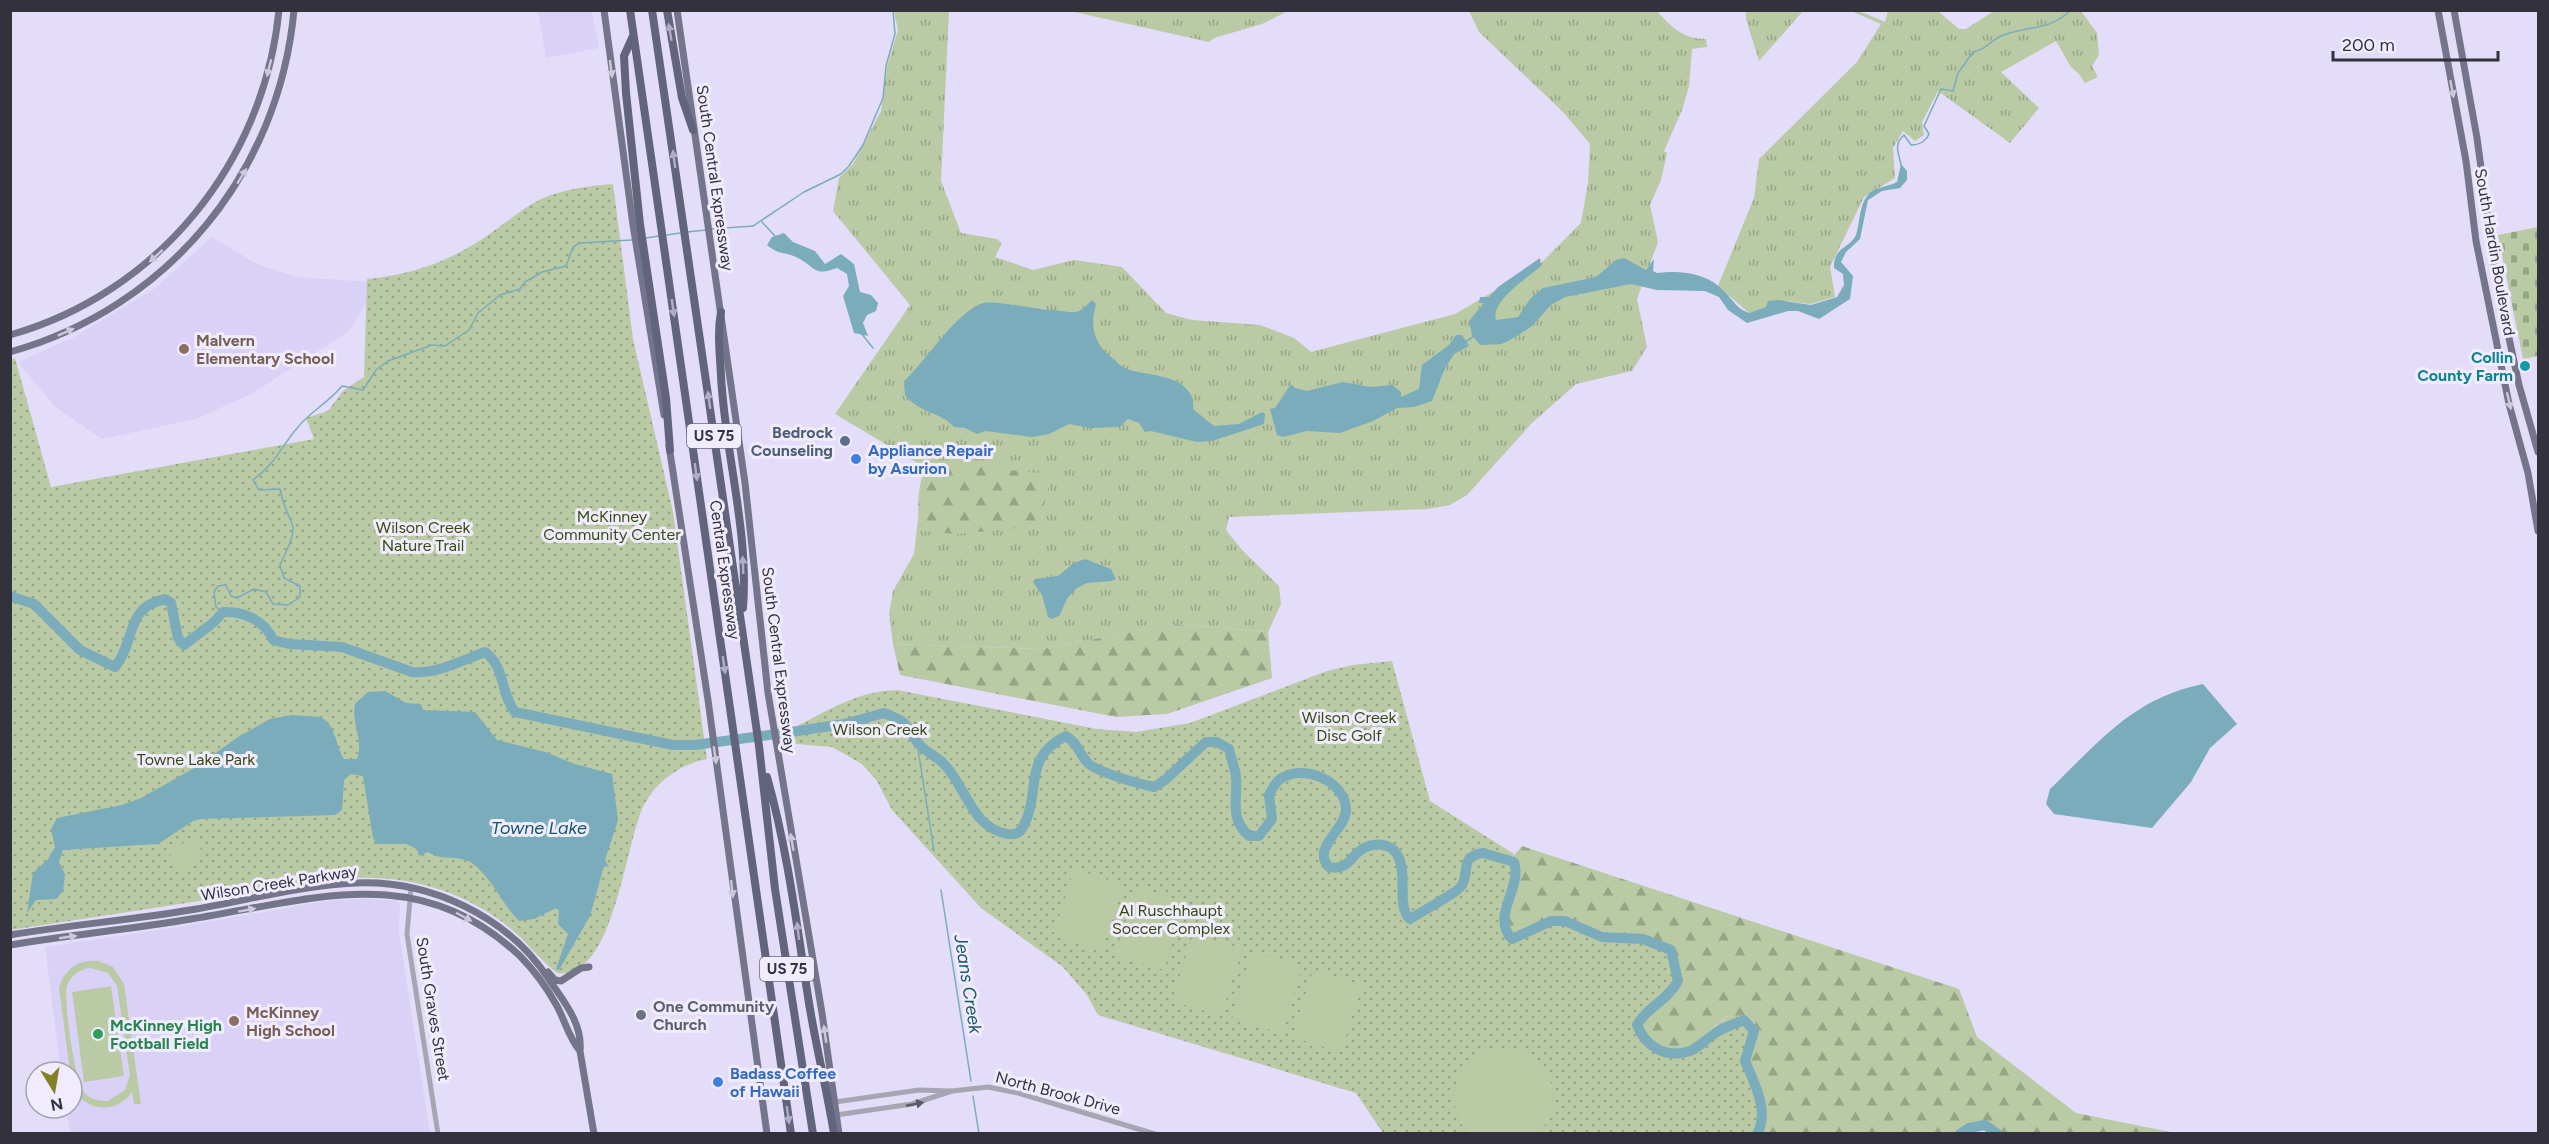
<svg xmlns="http://www.w3.org/2000/svg" width="2549" height="1144" viewBox="0 0 2549 1144" font-family="Figtree,sans-serif">
<defs>
<pattern id="grass-tufts" width="24" height="20" patternUnits="userSpaceOnUse" patternTransform="scale(1.5)"><rect width="24" height="20" fill="#b9caa4"/><path d="M3 7l-1-3M5 7V3M7 7l1-3M15 17l-1-3M17 17v-4M19 17l1-3" fill="none" stroke="#97a587"/></pattern>
<pattern id="forest-firs" width="22" height="20" patternUnits="userSpaceOnUse" patternTransform="scale(1.5)"><rect width="22" height="20" fill="#b9caa4"/><path d="M5 1l3.5 6h-7zM16 11l3.5 6h-7z" fill="#97a587"/></pattern>
<pattern id="cemetery-stones" width="16" height="16" patternUnits="userSpaceOnUse" patternTransform="scale(1.5)"><rect width="16" height="16" fill="#b9caa4"/><path d="M2 7V4a2 2 0 0 1 4 0v3zM10 15v-3a2 2 0 0 1 4 0v3z" fill="#97a587"/></pattern>
<pattern id="park-dots" width="8" height="8" patternUnits="userSpaceOnUse" patternTransform="scale(1.5)"><rect width="8" height="8" fill="#b9caa4"/><path d="M2 2h.1M6 6h.1" fill="none" stroke="#97a587" stroke-width="1.8" stroke-linecap="round"/></pattern>
</defs>
<rect width="100%" height="100%" fill="#e3ddfa"/>
<path fill="#dad2f6" d="M538,11H592L599,48L546,58Z
M212,237L257,264L297,277L370,282V298L348,332L253,393L196,419L102,439L55,407L18,362L76,336L155,288Z
M369,899L397,901L400,906L399,932L430,1133H70L66,1108H72V1072H61L45,947L172,928L332,900Z"/>
<path fill="url(#grass-tufts)" d="M894,11H949L941,181L961,233L997,239L1002,243L995,257L1033,270L1074,260L1122,267L1166,313L1192,320L1260,325L1294,338L1311,352L1455,314L1539,265L1581,223L1588,183L1590,144L1563,112L1479,32L1469,11H1657C1671,27 1683,39 1706,39L1707,47L1692,49L1689,86L1682,110L1664,151L1667,153L1661,180L1650,205L1658,242L1637,299L1647,347L1632,371L1576,384L1532,423L1467,495L1450,505L1428,509L1229,517L1226,530L1242,550L1279,586L1281,604L1268,632L1175,624L1042,649L893,644L889,614L893,591L914,554L924,467L835,414L910,305L833,211L839,178L853,164L881,111L887,67L898,30Z
M1070,11H1288L1262,24L1214,38L1209,42Z
M1746,11V10L1803,11L1759,61L1746,19Z
M1851,11H1859L1885,22L1888,11H1938L1959,29H1966L1994,11H2081L2097,33L2099,55L2092,66L2098,77L2085,83L2079,74L2071,67L2056,41L2001,72L2039,108L2010,143L1938,91L1922,122L1924,135L1915,141L1903,131L1893,148L1895,178L1864,197L1830,267L1835,297L1810,304L1788,301L1749,313L1718,286L1754,198L1759,159L1857,62L1881,24Z"/>
<path fill="url(#forest-firs)" d="M931,462L1038,473L1050,481L1039,526L957,534L921,531C916,514 917,474 931,462Z
M1174,624L1268,632L1272,678L1167,714L1116,717L900,675L893,644L1042,649Z
M1522,846L1959,989L1977,1037L2076,1113L2175,1133L1988,1134L1977,1125L1963,1134L1752,1133L1763,1116L1747,1062L1755,1035L1727,1016L1683,1053L1663,1050L1637,1030L1650,1007L1680,983L1648,938L1598,935L1575,920L1555,918L1534,928L1521,940L1504,926L1519,869L1509,861Z"/>
<path fill="url(#cemetery-stones)" d="M2538,227V356L2523,359L2498,235Z"/>
<path fill="url(#park-dots)" d="M613,184L633,339L673,512L707,759C681,764 658,780 645,803C625,838 615,982 557,973C540,960 527,942 510,928C462,889 402,873 341,879L11,930L10,360L15,358L51,487L314,439L306,418L328,411L343,391L364,377L367,279C413,275 453,260 491,233C507,222 523,208 541,199C564,189 588,186 613,184Z
M1392,661L1430,801L1514,854L1509,861L1519,869L1511,891L1504,926L1521,940L1534,928L1555,918L1575,920L1598,935L1648,938L1672,954L1680,983L1650,1007L1637,1030L1663,1050L1683,1053L1728,1016H1736L1755,1035L1747,1062L1763,1116L1752,1134L1383,1133L1356,1093L1098,1015L1087,995L1063,967L981,908L892,810L877,781L862,764L832,747L796,744L793,728C828,711 857,691 897,690L1097,729L1136,732L1190,723L1327,671L1353,665Z"/>
<path fill="#b9caa4" fill-rule="evenodd" d="M194,837L205,857L180,871L169,852Z
M1074,869L1123,885L1102,951L1053,936Z
M1136,888L1185,903L1164,970L1115,955Z
M1193,934L1242,949L1221,1016L1172,1001Z
M1253,951L1302,967L1281,1033L1232,1018Z
M99,961L113,967L124,984L141,1104H134L132,1092C115,1116 84,1111 72,1086L59,988C65,968 79,959 99,961ZM91,968L108,973L117,986L130,1075L125,1090L108,1101C98,1101 89,1099 83,1091C75,1080 63,999 67,986C71,975 80,969 91,968Z
M1313,970L1362,985L1341,1052L1292,1037Z
M111,986L124,1076L84,1082L72,992Z
M1508,1048C1551,1054 1568,1101 1539,1133H1468C1437,1098 1461,1047 1508,1048Z"/>
<path fill="#7bacbc" d="M1901,164L1907,171V180L1900,188L1882,191L1868,200L1860,239L1846,252L1841,262L1853,276L1850,299L1819,319L1798,311H1788L1747,323L1728,310L1719,297L1705,291L1657,290L1631,284L1565,297L1551,305L1531,327L1510,340L1501,344L1480,345L1472,335L1469,321L1484,303H1479L1480,297H1489L1498,287L1540,258L1541,266C1529,277 1490,301 1496,320L1518,317L1530,299L1543,288L1596,277L1616,260L1624,258L1646,270L1654,259L1653,271L1657,273C1681,270 1707,273 1724,291C1733,300 1737,309 1749,313L1766,307L1768,301L1778,300L1811,305L1837,297L1844,285L1843,274L1834,268C1833,246 1851,248 1856,235C1860,223 1859,205 1868,195C1874,187 1888,187 1897,182Z
M784,233L793,242L815,251L825,264L841,254L854,264L860,292L871,295L878,303L876,311L867,315L863,323L868,336L854,333L843,296L849,286L847,274L837,268C813,277 816,267 798,258C785,251 780,256 767,245L772,237Z
M1092,300L1096,304C1090,325 1093,343 1111,357C1118,362 1121,368 1130,370C1149,376 1182,374 1192,397C1194,401 1192,406 1194,410L1214,426L1239,424L1262,412L1265,414L1264,424L1212,441L1197,442L1151,431L1145,432L1139,423L1128,419L1120,427L1090,428L1069,424L1049,434L1032,437L986,431L977,434L965,428L954,427C943,413 917,412 905,395L904,381C926,361 956,312 983,303C994,300 1035,309 1051,310C1073,311 1076,318 1092,300Z
M1456,335H1462L1469,346L1454,354L1445,368L1432,401L1414,407L1397,408L1373,421L1340,433L1307,431L1283,437L1277,435L1270,409L1275,408L1291,384L1295,388L1307,391L1343,382L1370,387L1392,385L1401,392V397L1419,389L1422,365L1449,345Z
M1085,559L1111,569L1116,579L1111,581L1087,583L1077,588L1068,597L1059,616L1052,619L1048,617L1042,595L1033,582L1035,579L1058,576L1074,563Z
M2203,684L2237,724L2210,748L2191,782L2152,828L2054,814L2046,804L2050,789C2099,742 2133,698 2203,684Z
M385,691L406,703L421,704L423,710L475,712L497,740L545,752L575,764L612,774L618,820L605,860L609,867L604,866L590,916L559,970L556,969L568,934L558,924L559,911L556,908L534,919L519,921C502,904 492,878 472,863C458,854 444,862 428,852L419,856L417,849L406,844H377L373,838L363,776L351,774L344,780L342,810L335,815L201,819L193,821L158,844L63,850L59,862L65,874L63,891L56,899L36,900L27,913L33,873L48,859L55,847L51,829L57,818L122,805L141,798L196,767L238,737L270,719L292,715L320,717C336,724 335,745 344,759H357C364,741 351,723 355,704L368,692Z"/>
<g fill="none" stroke-linecap="round" stroke-linejoin="round">
<path stroke="#7bacbc" stroke-width="1.5" d="M1901,165C1899,153 1893,145 1904,135L1911,145C1919,145 1926,141 1929,134L1924,126L1941,89L1953,91L1958,73L1973,52C1986,50 1990,41 2001,36C2028,25 2048,32 2071,10
M762,222L775,236
M711,229L753,226L804,192L841,174L849,166L863,145L883,98L886,66L895,34L893,10
M687,232L706,230
M667,235L680,233
M646,238L659,236
M861,333L873,348
M1465,342L1473,337
M223,612L216,607L214,592L218,586L226,585L231,596L237,598L254,589L266,592L273,604L288,605L300,597V586L284,578L280,565C304,516 289,533 280,489L259,490L253,480C276,463 280,448 298,427C311,411 328,403 342,386L363,390L376,370L388,361L432,345L445,346L469,330L478,313L500,295L520,289L525,282L542,272L566,266L573,247L580,243L632,240
M917,743L934,851
M941,890L971,1081
M973,1096L979,1134"/>
<path stroke="#7bacbc" stroke-width="10" d="M10,596L34,604L80,650L115,667C136,641 125,607 165,599L171,603L178,638L184,645L214,622L223,612C243,611 265,620 273,640L289,644L342,647L412,672C437,674 461,661 485,652C506,668 500,693 515,712L673,745H695L791,732L844,724L884,713C890,716 899,718 904,723C911,729 913,739 920,745C927,753 938,757 945,765C966,788 973,829 1008,834C1015,835 1020,833 1023,827C1042,793 1021,758 1066,736C1078,743 1078,752 1087,762C1095,772 1140,784 1154,787L1165,780L1206,742H1217L1229,749C1231,758 1235,768 1236,777C1238,799 1229,819 1249,836H1259L1272,819L1269,795C1272,790 1275,783 1279,780C1302,762 1347,781 1346,811C1345,830 1311,848 1329,867C1334,868 1339,868 1343,866C1351,862 1354,854 1361,850C1373,842 1391,842 1398,856C1408,874 1396,907 1410,919C1419,913 1459,892 1462,885C1470,871 1459,857 1483,853L1514,862C1523,888 1490,916 1512,939L1551,921H1565L1602,937L1643,939L1671,950L1678,981C1666,1002 1648,1006 1637,1025C1646,1047 1666,1059 1690,1051C1700,1047 1708,1037 1717,1032C1725,1027 1735,1024 1744,1020L1754,1031L1745,1061C1754,1083 1770,1111 1757,1134
M1960,1134L1969,1128L1985,1125L1998,1134"/>
<path stroke="#a6a6b3" stroke-width="5" d="M411,888L407,934L438,1134
M835,1102L919,1090L951,1091
M836,1115L912,1104L952,1091L988,1087L1018,1093L1155,1134"/>
<path stroke="#74758b" stroke-width="7" d="M604,10L633,225L664,415
M677,10L745,483L768,693L822,1013L839,1134
M2438,10L2466,161L2476,241L2509,404L2528,473L2538,531
M2454,10L2477,138L2495,272L2519,385L2538,452
M10,335C158,293 264,163 279,10
M10,352C168,308 279,173 294,10
M669,446L708,700L767,1134
M10,935C70,925 131,920 190,910C245,901 301,885 356,883C430,880 507,916 548,978C562,999 583,1023 580,1051L594,1134
M10,945C70,935 131,929 191,919C312,900 416,860 519,955C534,970 547,988 557,1006C565,1021 569,1038 580,1051
M548,972L555,980L561,981L581,968L589,967"/>
<path stroke="#62637d" stroke-width="8" d="M630,10L791,1134
M652,10L759,746L775,889L813,1134
M667,10L682,98L693,130
M633,36L624,56L626,93L640,224L666,398L670,450
M721,312C717,334 720,354 721,376C725,454 749,530 743,608
M767,777C788,851 797,928 809,1003C816,1047 827,1090 834,1134"/>
</g>
<defs><path id="oneway-solid" d="M-6-.8H1V-3.2L6.5 0L1 3.2V.8H-6Z" transform="scale(1.5)"/></defs>
<g fill="#b0aec4">
<use href="#oneway-solid" transform="translate(670 32) rotate(-100)"/>
<use href="#oneway-solid" transform="translate(674 159) rotate(-98)"/>
<use href="#oneway-solid" transform="translate(673 308) rotate(82)"/>
<use href="#oneway-solid" transform="translate(709 400) rotate(-98)"/>
<use href="#oneway-solid" transform="translate(696 472) rotate(82)"/>
<use href="#oneway-solid" transform="translate(743 565) rotate(-92)"/>
<use href="#oneway-solid" transform="translate(724 665) rotate(82)"/>
<use href="#oneway-solid" transform="translate(798 931) rotate(-97)"/>
<use href="#oneway-solid" transform="translate(788 1115) rotate(82)"/>
</g>
<g fill="#cbc8dc">
<use href="#oneway-solid" transform="translate(269 68) rotate(104)"/>
<use href="#oneway-solid" transform="translate(611 69) rotate(83)"/>
<use href="#oneway-solid" transform="translate(2452 89) rotate(79)"/>
<use href="#oneway-solid" transform="translate(242 176) rotate(-58)"/>
<use href="#oneway-solid" transform="translate(156 256) rotate(138)"/>
<use href="#oneway-solid" transform="translate(66 332) rotate(-24)"/>
<use href="#oneway-solid" transform="translate(2509 401) rotate(77)"/>
<use href="#oneway-solid" transform="translate(715 755) rotate(82)"/>
<use href="#oneway-solid" transform="translate(792 842) rotate(-100)"/>
<use href="#oneway-solid" transform="translate(732 889) rotate(84)"/>
<use href="#oneway-solid" transform="translate(247 910) rotate(-10)"/>
<use href="#oneway-solid" transform="translate(464 917) rotate(28)"/>
<use href="#oneway-solid" transform="translate(68 937) rotate(-8)"/>
<use href="#oneway-solid" transform="translate(825 1034) rotate(-98)"/>
</g>
<use fill="#5b5a66" href="#oneway-solid" transform="translate(915 1104) rotate(-11)"/>
<g fill="#8d6e63" stroke="#f0ecfe" stroke-width="2">
<circle cx="184" cy="349" r="6"/>
<circle cx="234" cy="1021" r="6"/>
</g>
<circle fill="#0f9aa8" stroke="#f0ecfe" stroke-width="2" cx="2525" cy="366" r="6"/>
<circle fill="#5c6f8a" stroke="#f0ecfe" stroke-width="2" cx="845" cy="441" r="6"/>
<g fill="#3f7fe0" stroke="#f0ecfe" stroke-width="2">
<circle cx="856" cy="459" r="6"/>
<circle cx="718" cy="1082" r="6"/>
</g>
<circle fill="#6b7280" stroke="#f0ecfe" stroke-width="2" cx="641" cy="1015" r="6"/>
<circle fill="#2e9e5b" stroke="#f0ecfe" stroke-width="2" cx="98" cy="1034" r="6"/>
<g text-anchor="middle" dominant-baseline="central" stroke-width="6" stroke-linejoin="round" paint-order="stroke">
<g fill="#f0ecfe" stroke="#6c6976" stroke-width="1.5">
<rect x="687" y="424" width="54" height="24" rx="4.5"/>
<rect x="760" y="957" width="54" height="24" rx="4.5"/>
</g>
<g font-size="15" font-weight="bold" fill="#33313c">
<text x="714" y="436">US 75</text>
<text x="787" y="969">US 75</text>
</g>
<g font-size="16" fill="#33313c" stroke="#f0ecfe">
<text transform="translate(715 178) rotate(82)">South Central Expressway</text>
<text transform="translate(2495 252) rotate(80)">South Hardin Boulevard</text>
<text transform="translate(725 570) rotate(82)">Central Expressway</text>
<text transform="translate(779 660) rotate(83)">South Central Expressway</text>
<text transform="translate(279 883) rotate(-9)">Wilson Creek Parkway</text>
<text transform="translate(433 1009) rotate(81)">South Graves Street</text>
<text transform="translate(1058 1093) rotate(15)">North Brook Drive</text>
</g>
<g font-size="16" font-weight="bold" fill="#785e54" stroke="#f0ecfe" text-anchor="start">
<text x="196" y="340">Malvern<tspan x="196" dy="18">Elementary School</tspan></text>
<text x="246" y="1012">McKinney<tspan x="246" dy="18">High School</tspan></text>
</g>
<g font-size="16" font-weight="bold" fill="#0d838f" stroke="#f0ecfe" text-anchor="end">
<text x="2513" y="357">Collin<tspan x="2513" dy="18">County Farm</tspan></text>
</g>
<g font-size="16" font-weight="bold" fill="#4e5e75" stroke="#f0ecfe" text-anchor="end">
<text x="833" y="432">Bedrock<tspan x="833" dy="18">Counseling</tspan></text>
</g>
<g font-size="16" font-weight="bold" fill="#366cbe" stroke="#f0ecfe" text-anchor="start">
<text x="868" y="450">Appliance Repair<tspan x="868" dy="18">by Asurion</tspan></text>
<text x="730" y="1073">Badass Coffee<tspan x="730" dy="18">of Hawaii</tspan></text>
</g>
<g font-size="16" fill="#374b10" stroke="#f0ecfe">
<text x="612" y="516">McKinney<tspan x="612" dy="18">Community Center</tspan></text>
<text x="423" y="527">Wilson Creek<tspan x="423" dy="18">Nature Trail</tspan></text>
<text x="1349" y="717">Wilson Creek<tspan x="1349" dy="18">Disc Golf</tspan></text>
<text x="880" y="729">Wilson Creek</text>
<text x="196" y="759">Towne Lake Park</text>
<text x="1171" y="910">Al Ruschhaupt<tspan x="1171" dy="18">Soccer Complex</tspan></text>
</g>
<g font-size="16" font-weight="bold" fill="#5b616d" stroke="#f0ecfe" text-anchor="start">
<text x="653" y="1006">One Community<tspan x="653" dy="18">Church</tspan></text>
</g>
<g font-size="16" font-weight="bold" fill="#27864d" stroke="#f0ecfe" text-anchor="start">
<text x="110" y="1025">McKinney High<tspan x="110" dy="18">Football Field</tspan></text>
</g>
<g font-size="18" font-style="italic" fill="#155768" stroke="#f0ecfe">
<text x="539" y="828">Towne Lake</text>
<text transform="translate(968 984) rotate(81)">Jeans Creek</text>
</g>
</g>
<rect width="2549" height="1144" fill="none" stroke="#33313c" stroke-width="24"/>
<g transform="translate(54 1090) rotate(169)"><circle r="28" fill="#f0ecfe" stroke="#a4a1b0" stroke-width="1.5"/>
<path d="M0-4.5L10 22L0 15L-10 22Z" fill="#838028"/>
<text y="-9" font-size="16" font-weight="bold" text-anchor="middle" fill="#33313c">N</text>
</g>
<path d="M2333 51v9h165v-9" fill="none" stroke="#33313c" stroke-width="3"/>
<text x="2342" y="51" font-size="18" fill="#33313c" stroke="#f0ecfe" stroke-width="4.5" paint-order="stroke">200 m</text>
</svg>
